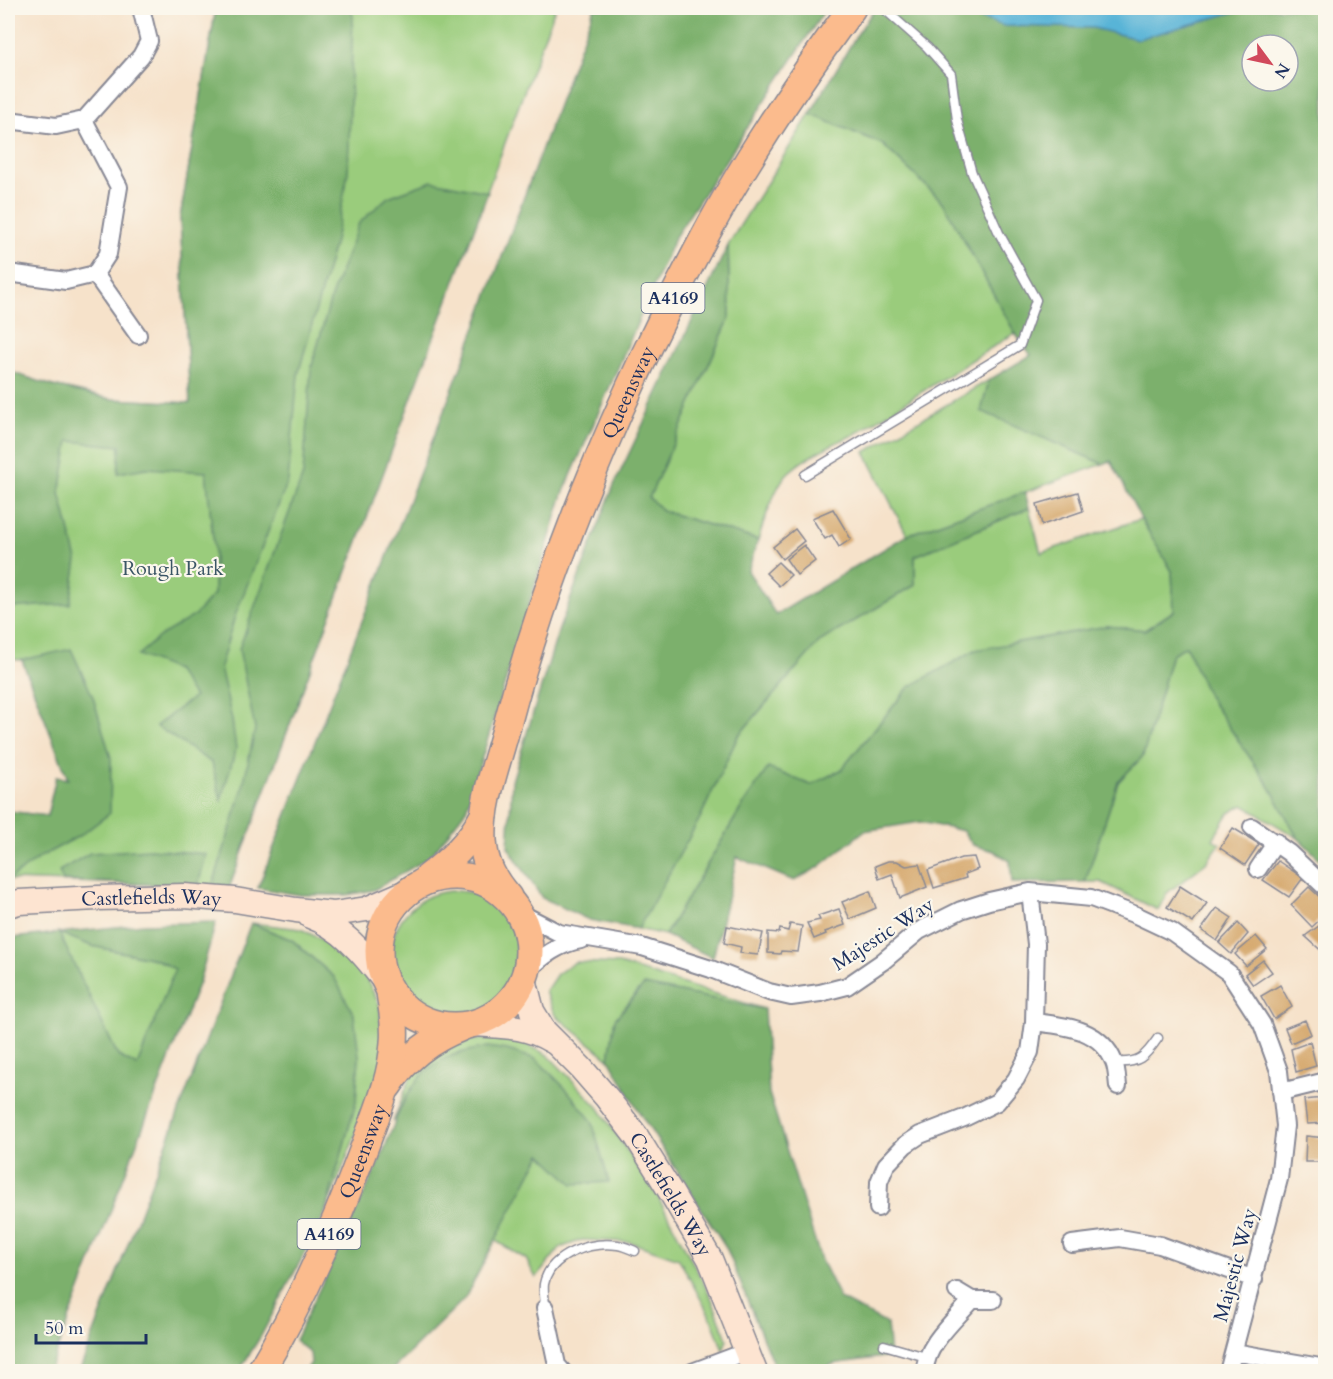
<svg xmlns="http://www.w3.org/2000/svg" width="1333" height="1379" viewBox="0 0 1333 1379" font-family="Cardo,serif">
<rect width="100%" height="100%" fill="#fbf7ec"/>
<filter id="ink" filterUnits="userSpaceOnUse"><feTurbulence type="fractalNoise" baseFrequency=".0167" numOctaves="2"/><feDisplacementMap in="SourceGraphic" scale="12" xChannelSelector="R" yChannelSelector="G"/><feConvolveMatrix kernelMatrix="1 2 1 2 8 2 1 2 1" color-interpolation-filters="sRGB"/></filter>
<filter id="wash" filterUnits="userSpaceOnUse"><feTurbulence type="fractalNoise" baseFrequency=".008" numOctaves="4" result="noise"/><feDisplacementMap in="SourceGraphic" scale="24" xChannelSelector="R" yChannelSelector="G"/><feGaussianBlur stdDeviation="1.35" result="paint"/><feColorMatrix in="noise" values="0 0 0 0 0 0 0 0 0 0 0 0 0 0 0 0 0 1.4 0 .05"/><feComposite in="paint" operator="in"/></filter>
<g filter="url(#wash)">
<rect width="100%" height="100%" fill="#f6e2ca"/>
<path fill="#9acc7c" stroke="#5a7e6d" stroke-width="1.5" d="M216,8H555L228,891L198,886L8,880V811L47,816L56,777L68,779L22,660L8,659V371L53,386L111,399L190,403L180,218Z
M810,114L882,144L943,202L1015,333L855,434C833,444 808,455 789,472C777,482 763,524 758,540L663,511L649,498L730,317L728,245Z
M989,380L982,411L1103,464L907,535L865,452Z
M1029,508L1041,553L1141,519L1172,571L1174,611L1145,630L1107,626L909,687L841,770L811,785L743,805L665,935L638,929L700,818L738,736L819,642L915,585V556Z
M1186,646L1208,696L1270,787L1298,838L1243,805L1229,813L1213,839L1220,844L1206,863L1167,893L1158,910L1101,882H1085L1118,782L1143,756L1172,654Z
M391 955a64 64 0 1 1 128 0a64 64 0 1 1-128 0Z
M251,923L301,929L324,941L362,970L380,1006L383,1064L324,1216L356,1102L334,977L292,940Z
M58,932L92,946L155,959L176,969L137,1066L118,1056Z
M575,962L619,964L764,1009L644,985L615,1019L609,1059L555,1015L545,992L557,974Z
M512,1037L548,1055L598,1107L658,1197L711,1297L727,1339L723,1350L711,1318L679,1259L630,1242L582,1240L560,1248L536,1278L526,1259L494,1240L542,1153L573,1184L460,1052C424,1066 410,1088 393,1122L412,1073L439,1053L471,1040Z"/>
<path fill="#7bb06c" stroke="#4b7065" stroke-width="1.5" fill-rule="evenodd" d="M216,8H350L353,16L348,173L335,241L298,375L288,481L235,616L220,667L232,720L236,749L221,800L212,763L156,726L194,697L176,670L138,655L160,636L194,616L214,594V548L206,472L146,468L118,473L120,446L69,441L60,493L77,560L70,604L8,608V371L53,386L111,399L190,403L180,218Z
M594,8H824L825,10L675,237L563,494L466,810L430,857L374,890L347,895H301L258,888L461,367Z
M875,8H1325V864L1298,838L1270,787L1208,696L1186,646L1172,654L1143,756L1118,782L1085,882L1012,883L1010,861L994,851L973,845L963,831L920,822L864,831L819,867L794,881L737,857L713,958L665,935L743,805L768,768L811,785L841,770L909,687L975,650L1107,626L1145,630L1174,611L1172,571L1141,519L1111,461L1103,464L981,411L989,380L1031,355L1015,333L943,202L882,144L810,114L856,36ZM1252,45H1288V81H1252Z
M432,181L488,192L228,891L212,888L242,791L255,729L239,649L303,475L311,369L332,294L359,223L388,197Z
M728,245L730,317L649,498L663,511L758,540L748,571L776,615L907,535L1025,492L1029,508L915,556V585L819,642L738,736L700,818L638,929L589,920L542,898L508,847L512,781L559,629L614,485Z
M71,649L93,697L111,758L110,813L81,835L42,856L8,880V811L47,816L56,777L68,779L22,660Z
M150,849L206,854L198,886L63,881L59,871L90,853Z
M216,922L199,982L49,1371H8V983L12,938L144,924ZM59,933L92,946L155,959L175,969L137,1066L118,1056Z
M251,923L292,940L334,977L354,1015L359,1056L356,1102L324,1216L261,1336L239,1371L79,1372Z
M644,985L764,1009L769,1093L821,1260L840,1299L887,1324L890,1356L833,1364L819,1371H776L726,1247L641,1115L609,1059L615,1019Z
M488,1047L507,1050L536,1059L567,1090L592,1121L609,1182L573,1184L541,1154L465,1298L391,1371H305L311,1363L310,1353L295,1340C324,1279 354,1218 381,1157C394,1127 401,1096 425,1072C443,1055 465,1051 488,1047Z"/>
<path fill="#59b4d7" stroke="#3a729a" stroke-width="1.5" d="M991,8H1249L1138,39L1093,28L1004,26L979,18Z"/>
<g id="blocks">
<path fill="#d6a96e" d="M1078,492L1083,511L1042,525L1037,504Z
M833,509L851,539L839,547L832,535L825,539L812,518Z
M795,529L804,541L782,559L773,547Z
M804,545L815,561L797,575L786,559Z
M778,562L791,575L779,586L766,573Z
M1233,828L1259,844L1245,865L1220,848Z
M974,857L978,869L965,874L966,878L934,888L928,870L961,858Z
M888,861H897L906,866L919,864L927,887L900,898L892,874L879,879L875,866Z
M1278,861L1303,878L1289,897L1263,880Z
M1180,886L1207,903L1193,923L1167,907Z
M1309,887L1326,903V914L1312,927L1291,905Z
M870,891L876,908L850,919L842,902Z
M1217,908L1232,918L1217,941L1201,930Z
M839,909L845,925L825,932L826,934L814,939L807,923L820,920L818,916Z
M1326,921V955L1305,936Z
M1238,923L1248,934L1231,954L1219,943Z
M790,924L802,926L798,952L781,951L780,954L768,953V932L779,933L780,929L788,931Z
M727,926L763,933L758,955L740,953L741,947L724,943Z
M1256,936L1267,949L1246,966L1235,954Z
M1263,960L1272,972L1253,985L1245,974Z
M1280,985L1292,1007L1274,1019L1261,996Z
M1305,1020L1311,1034L1291,1043L1285,1028Z
M1310,1042L1316,1066L1296,1072L1291,1049Z
M1323,1098L1326,1123L1307,1124L1304,1100Z
M1306,1136L1326,1138L1325,1162H1305Z"/>
</g>
</g>
<g filter="url(#ink)">
<use href="#blocks" fill-opacity="0" stroke="#888894" stroke-width="1.5"/>
<g fill="none" stroke-linecap="round" stroke-linejoin="round">
<defs>
<path id="lane" d="M805,475L1020,345L1036,300L999,233L972,173L957,120L951,74L927,47L883,8
M1114,1062C1139,1064 1145,1057 1158,1038
M545,1308C545,1300 543,1291 544,1284C550,1254 591,1241 618,1245C624,1246 630,1249 635,1251
M884,1345L926,1357"/>
<path id="street" d="M8,120L56,126L84,120L141,56L149,41L141,8
M8,273L66,281L95,274L108,254L119,187L84,120
M95,274L138,335
M1252,827L1289,853L1326,888
M1258,869L1276,842
M516,908L526,916L559,933L642,947L711,969L769,992L791,997L820,993L847,986L882,962L919,931L961,910L989,901L1030,892L1091,898L1136,915L1172,932L1229,973L1262,1024L1279,1071L1285,1126L1279,1179L1228,1372
M526,972C543,956 558,944 581,940
M1034,1022C1065,1026 1100,1028 1114,1062C1117,1069 1117,1078 1118,1086
M1281,1092L1326,1081
M878,1208L879,1182L886,1165L905,1145L920,1135L964,1118L997,1102L1016,1079L1030,1052L1034,1022L1036,944L1030,892
M1072,1244L1120,1238L1160,1245L1254,1279
M972,1300H993
M545,1308L557,1365L563,1372
M1234,1352L1326,1368
M692,1372L748,1351
M925,1372C924,1346 956,1319 972,1300L957,1291"/>
<g id="secondary">
<path id="s1" d="M8,905L19,902L97,898L184,896L235,900L296,910L333,914L367,909L404,893"/>
<path d="M310,916C341,927 363,953 383,979"/>
<path id="s2" d="M524,979L532,1011L544,1031L581,1068L607,1098L636,1136L672,1194L710,1259L755,1372"/>
<path d="M473,1024C501,1026 527,1025 552,1041"/>
</g>
<g id="primary">
<circle cx="454" cy="951" r="75"/>
<path d="M426,879C449,861 470,843 484,815"/>
<path id="s3" d="M508,897C493,880 484,863 483,840C481,803 497,764 506,729C551,557 621,393 705,236C747,157 799,80 852,8"/>
<path d="M388,1086C406,1057 431,1039 462,1027"/>
<path id="s4" d="M260,1372C303,1300 337,1221 366,1143C378,1110 392,1077 394,1042C396,1025 392,1008 390,992"/>
</g>
</defs>
<use href="#lane" stroke="#888894" stroke-width="11"/>
<use href="#street" stroke="#888894" stroke-width="20"/>
<use href="#secondary" stroke="#888894" stroke-width="27"/>
<use href="#primary" stroke="#888894" stroke-width="30"/>
<use href="#lane" stroke="#fff" stroke-width="8"/>
<use href="#street" stroke="#fff" stroke-width="16"/>
<use href="#secondary" stroke="#fde4d1" stroke-width="24"/>
<use href="#primary" stroke="#fbbb8d" stroke-width="27"/>
</g>
</g>
<g text-anchor="middle" dominant-baseline="central" stroke-width="4.5" stroke-linejoin="round" paint-order="stroke">
<g fill="#fbf7ec" stroke="#5e6b89" stroke-width="1.5">
<rect x="641.5" y="283" width="63" height="30" rx="4.5"/>
<rect x="297.5" y="1219" width="63" height="30" rx="4.5"/>
</g>
<g font-size="18" font-weight="bold" fill="#1b2f5e">
<text x="673" y="298">A4169</text>
<text x="329" y="1234">A4169</text>
</g>
<g font-size="20" fill="#1b2f5e" stroke="#fbf7ec">
<text stroke="none"><textPath href="#s3" startOffset="536">Queensway</textPath></text>
<text stroke="none"><textPath href="#s1" startOffset="144">Castlefields Way</textPath></text>
<text transform="translate(883 934) rotate(-33)">Majestic Way</text>
<text stroke="none"><textPath href="#s4" startOffset="244">Queensway</textPath></text>
<text stroke="none"><textPath href="#s2" startOffset="264">Castlefields Way</textPath></text>
<text transform="translate(1235 1265) rotate(-75)">Majestic Way</text>
</g>
<g font-size="20" fill="#3b5666" stroke="#fbf7ec">
<text x="173" y="568">Rough Park</text>
</g>
</g>
<rect width="1333" height="1379" fill="none" stroke="#fbf7ec" stroke-width="30"/>
<g transform="translate(1270 63) rotate(123)"><circle r="28" fill="#fbf7ec" stroke="#a1a7b3" stroke-width="1.5"/>
<path d="M0-4.5L10 22L0 15L-10 22Z" fill="#d1495b"/>
<text y="-9" font-size="16" font-weight="bold" text-anchor="middle" fill="#1b2f5e">N</text>
</g>
<path d="M36 1334v9h110v-9" fill="none" stroke="#1b2f5e" stroke-width="3"/>
<text x="45" y="1334" font-size="18" fill="#1b2f5e" stroke="#fbf7ec" stroke-width="4.5" paint-order="stroke">50 m</text>
</svg>
